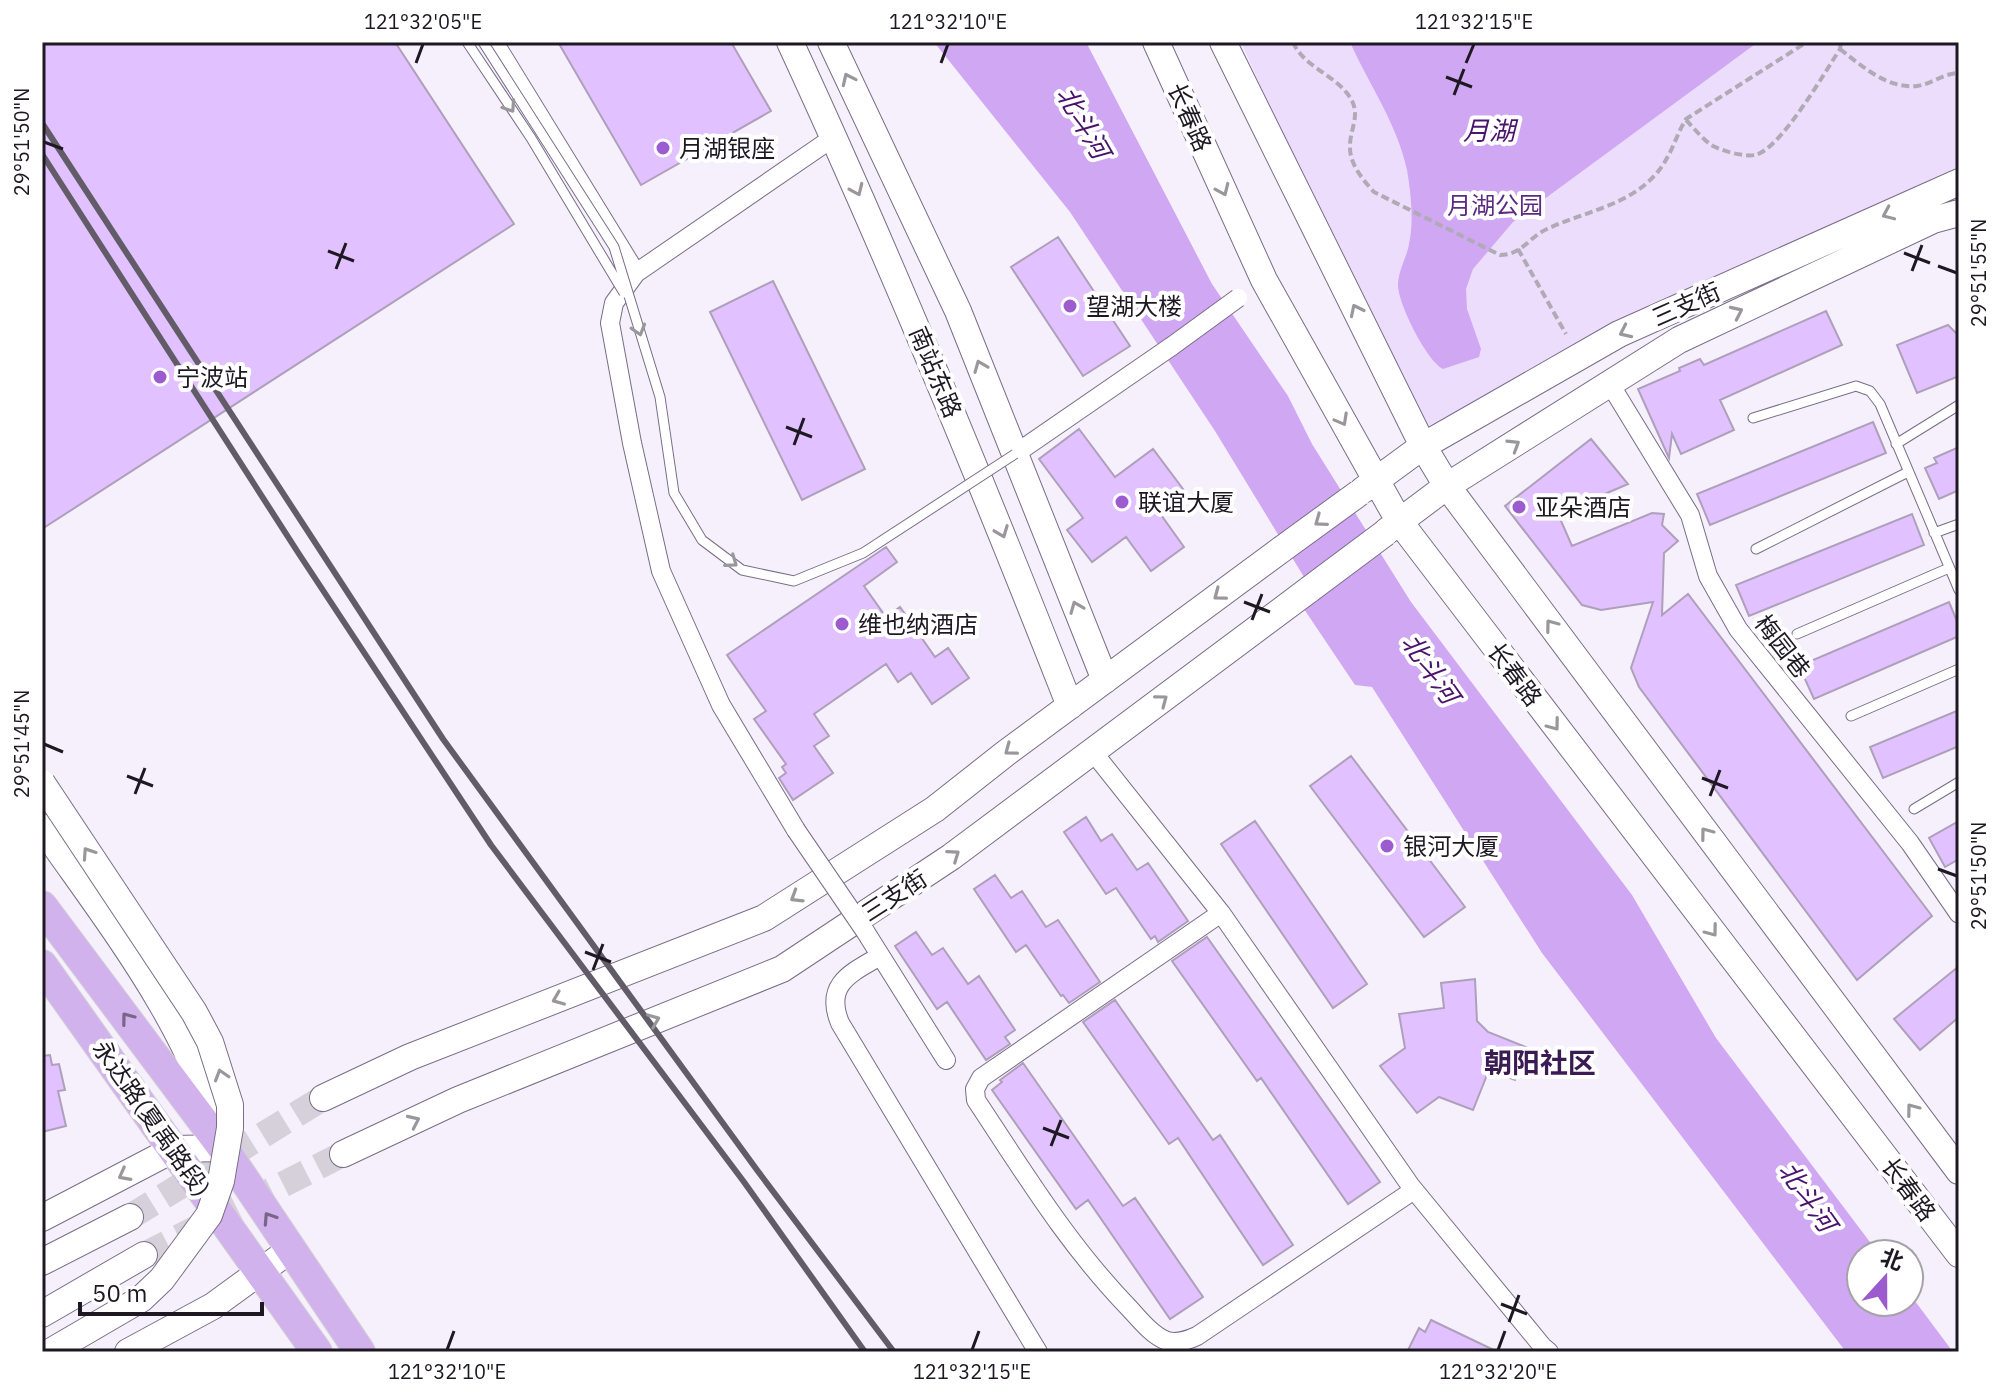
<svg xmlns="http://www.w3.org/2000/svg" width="2001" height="1394" viewBox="0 0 2001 1394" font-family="'IBM Plex Sans','Noto Sans SC',sans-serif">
<rect width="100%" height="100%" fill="#f6f0fc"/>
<path fill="#ecddfc" d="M1241,42H1959V166L1681,296L1424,428L1318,217Z"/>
<path fill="#cfa7f3" d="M934,42H1086L1212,284L1288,396L1312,444L1411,602L1632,895L1716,1038L1879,1254H1861V1302H1909V1293L1953,1352H1846L1542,953L1372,687L1355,685L1304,609L1318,600L1215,431L1070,212Z
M1350,42H1758L1513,222L1473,269L1466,289L1467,309L1481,349L1479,357L1443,369C1427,361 1398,304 1398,285C1398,271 1407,257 1409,244C1414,221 1411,193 1407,170C1397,123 1369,85 1350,42Z"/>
<path fill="#e1c1ff" stroke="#aea0bb" stroke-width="2" d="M42,42H395L514,224L42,529Z
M558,42H731L771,111L641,185Z
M1058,237L1130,346L1083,376L1011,267Z
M773,281L865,469L802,500L710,312Z
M1826,311L1842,345L1720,400L1734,430L1681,454L1672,434L1669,458L1638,389L1680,371L1679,368L1700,359L1704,365Z
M1948,325L1959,336V376L1917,393L1897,345Z
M1873,422L1886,453L1710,525L1697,494Z
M1079,429L1115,477L1153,449L1186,493L1159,512L1184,547L1151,571L1126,537L1092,562L1067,530L1083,518L1039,459Z
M1591,439L1628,484L1558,514L1572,546L1652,513L1664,514L1662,525L1678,541L1664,553L1662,615L1688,594L1932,916L1857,980L1639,687L1631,668L1653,602L1601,610L1582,605L1505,506Z
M1959,447V490L1939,499L1925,468L1937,463L1934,458Z
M1912,514L1924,545L1749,616L1736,585Z
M886,547L897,562L864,586L886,617L900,607L935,657L948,648L969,678L932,704L911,673L898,682L886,664L814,714L829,736L814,746L833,773L793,800L779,778L786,773L782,767L786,764L754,719L766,711L727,655Z
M1949,602L1959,626V636L1814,699L1799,666Z
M1959,710V746L1883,778L1870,747Z
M1351,756L1465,907L1424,937L1310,786Z
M1086,817L1101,841L1112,834L1137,870L1148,863L1188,921L1158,942L1155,936L1151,939L1116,888L1106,894L1064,832Z
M1255,821L1367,984L1333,1008L1221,844Z
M1959,821V859L1945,867L1929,838Z
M995,875L1011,898L1022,891L1046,927L1058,920L1100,982L1069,1003L1063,995L1061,996L1026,945L1016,952L974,889Z
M916,932L932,955L943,948L968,984L979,976L1015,1030L1005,1037L1010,1044L986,1060L947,1002L937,1009L895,946Z
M1207,937L1380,1182L1348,1204L1261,1078L1257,1081L1172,961Z
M1959,966V1017L1920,1050L1894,1019Z
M1475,979L1477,1021L1488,1032L1528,1048L1515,1080L1489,1070L1473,1110L1439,1097L1417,1113L1380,1066L1405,1048L1399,1014L1444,1008L1441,983Z
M1115,1000L1213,1140L1220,1135L1293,1245L1263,1265L1178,1138L1169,1144L1083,1022Z
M50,1055L52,1065L59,1064L65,1090L58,1091L66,1126L42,1132V1056Z
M1023,1063L1123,1206L1135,1198L1203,1297L1170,1319L1088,1200L1076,1209L992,1090L1002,1082L1000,1080Z
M1431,1320L1498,1352H1407L1419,1328L1425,1332Z"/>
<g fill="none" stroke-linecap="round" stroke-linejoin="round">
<path stroke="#d6d0db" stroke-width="26" stroke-dasharray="26 13" stroke-linecap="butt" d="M130,1217L323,1098
M144,1255L343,1154"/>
<defs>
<path id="service" d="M1753,418L1856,386L1870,391L1880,404L1959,590
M1896,444L1959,405
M1934,533L1959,524
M1756,549L1908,472
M1797,634L1949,568
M1851,716L1959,669
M1914,809L1959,782"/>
<path id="minor" d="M494,42L636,273L834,137
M636,273L614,303L610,323L632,443L661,571L721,705L796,830
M1610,384L1690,515L1708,576L1738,629L1910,843L1959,914
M1015,454L1172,346
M1093,752L1221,913L1410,1185L1543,1347L1549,1352
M1221,913L981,1078L975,1089L976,1100C1025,1174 1068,1245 1130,1309C1140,1320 1153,1336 1167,1341C1178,1344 1188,1340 1197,1336L1414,1190
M865,931L946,1060
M880,956C851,973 824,984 840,1023L1038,1352"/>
<path id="secondary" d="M790,42C891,260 982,482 1070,706
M831,42L958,311L1105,680
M1156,42L1264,280L1399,521L1959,1254
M1223,42L1423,446L1447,486L1959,1171
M1363,490L1423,446L1619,334L1959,182
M1387,531L1447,486L1679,340L1933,220L1959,213
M42,827C113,929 191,1025 223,1148L174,1149L42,1218
M323,1098L410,1057L764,918L935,809L1006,753L1282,549
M343,1154L458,1100L782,969L951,857L1310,589
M42,1262L130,1217
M42,1314L144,1255
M128,1352L213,1306L290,1250"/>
<path id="primary" d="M42,906L223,1148L360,1352
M42,965L317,1352"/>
</defs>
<use href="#service" stroke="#7a6d87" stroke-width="11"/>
<use href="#minor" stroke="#7a6d87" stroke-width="20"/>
<use href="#secondary" stroke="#7a6d87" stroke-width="28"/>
<use href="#primary" stroke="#d2d1d3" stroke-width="32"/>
<path stroke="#b0aab5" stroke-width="4" stroke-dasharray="8 4" stroke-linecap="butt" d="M1293,42C1303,67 1337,75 1351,99C1361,116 1349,131 1350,148C1350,165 1364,181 1374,192L1500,255C1522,255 1529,237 1547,229C1590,209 1642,204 1667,158C1674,146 1678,132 1686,119L1807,42
M1840,49C1862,66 1887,89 1917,86C1932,84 1944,73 1959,73
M1686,120C1694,128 1703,140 1713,146C1723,151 1743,157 1755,155C1780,150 1825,72 1840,49L1841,42
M1518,249L1566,334"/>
<use href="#service" stroke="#fff" stroke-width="9"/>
<use href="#minor" stroke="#fff" stroke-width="18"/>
<use href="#secondary" stroke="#fff" stroke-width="26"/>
<use href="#primary" stroke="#d1b2ec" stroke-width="30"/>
<path stroke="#625c68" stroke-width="6" d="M42,123L443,739L757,1170L894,1352
M42,154L299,554L491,845L744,1182L865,1352"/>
<defs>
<path id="service-bridge" d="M467,42L531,138L624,293
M483,42L614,247L660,397L674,493L702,540L742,570L794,581L863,553L1015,454"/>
<path id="minor-bridge" d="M1172,346L1238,298
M796,830L865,931"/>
<path id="secondary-bridge" d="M1282,549L1359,493
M1310,589L1385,533
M42,783L194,1012L210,1042L230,1105V1128L221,1181L209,1215L162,1279L141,1299L50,1352"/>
</defs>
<use href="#service-bridge" stroke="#7a6d87" stroke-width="11" stroke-linecap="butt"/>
<use href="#minor-bridge" stroke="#7a6d87" stroke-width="20" stroke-linecap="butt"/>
<use href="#secondary-bridge" stroke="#7a6d87" stroke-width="28" stroke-linecap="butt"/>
<use href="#service-bridge" stroke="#fff" stroke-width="9"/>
<use href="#minor-bridge" stroke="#fff" stroke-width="18"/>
<use href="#secondary-bridge" stroke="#fff" stroke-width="26"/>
</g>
<defs><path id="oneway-chevron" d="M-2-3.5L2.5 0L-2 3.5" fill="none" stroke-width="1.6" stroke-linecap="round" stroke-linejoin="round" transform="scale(2)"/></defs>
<g stroke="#9a979c">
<use href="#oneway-chevron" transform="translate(848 79) rotate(-115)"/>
<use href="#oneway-chevron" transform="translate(510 107) rotate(56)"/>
<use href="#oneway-chevron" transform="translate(857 190) rotate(66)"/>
<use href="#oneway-chevron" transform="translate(1223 190) rotate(66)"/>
<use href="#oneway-chevron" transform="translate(1888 214) rotate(156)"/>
<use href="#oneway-chevron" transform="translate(1356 310) rotate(-116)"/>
<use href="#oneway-chevron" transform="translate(1737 312) rotate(-25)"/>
<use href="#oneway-chevron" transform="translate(639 330) rotate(73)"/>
<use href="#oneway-chevron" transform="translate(1625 332) rotate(155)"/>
<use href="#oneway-chevron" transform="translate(980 366) rotate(-112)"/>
<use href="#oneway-chevron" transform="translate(1342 420) rotate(61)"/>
<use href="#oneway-chevron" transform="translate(1514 445) rotate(-32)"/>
<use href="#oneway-chevron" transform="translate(1320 521) rotate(144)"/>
<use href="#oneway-chevron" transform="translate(1002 532) rotate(69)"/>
<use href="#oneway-chevron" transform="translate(732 562) rotate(35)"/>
<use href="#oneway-chevron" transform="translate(1219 595) rotate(143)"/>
<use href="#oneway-chevron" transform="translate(1076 607) rotate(-112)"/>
<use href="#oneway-chevron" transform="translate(1551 625) rotate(-127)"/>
<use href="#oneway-chevron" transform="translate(1162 700) rotate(-37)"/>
<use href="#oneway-chevron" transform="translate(1554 725) rotate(53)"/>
<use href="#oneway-chevron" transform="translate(1010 750) rotate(143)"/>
<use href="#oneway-chevron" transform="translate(1706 833) rotate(-127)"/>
<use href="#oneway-chevron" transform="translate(88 853) rotate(-124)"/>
<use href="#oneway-chevron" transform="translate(954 855) rotate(-35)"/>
<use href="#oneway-chevron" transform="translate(796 897) rotate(148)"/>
<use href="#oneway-chevron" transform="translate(1712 931) rotate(53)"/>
<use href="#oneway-chevron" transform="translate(558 999) rotate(158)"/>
<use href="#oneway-chevron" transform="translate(654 1020) rotate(-22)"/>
<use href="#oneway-chevron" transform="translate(221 1075) rotate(-107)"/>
<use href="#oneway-chevron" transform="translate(1912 1109) rotate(-127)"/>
<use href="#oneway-chevron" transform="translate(414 1121) rotate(-25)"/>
<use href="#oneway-chevron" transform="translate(124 1175) rotate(152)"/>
</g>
<g stroke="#786588">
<use href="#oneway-chevron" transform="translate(127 1018) rotate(-127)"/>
<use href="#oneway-chevron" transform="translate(269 1218) rotate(-123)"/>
</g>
<path fill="none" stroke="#1e1823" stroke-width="3" d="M416,63L423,44M941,63L948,44M1466,63L1474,44M1446,77L1472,87M1454,95L1464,69M44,142L63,149M328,251L354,261M1904,253L1930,263M1938,266L1957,273M336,269L346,243M1912,271L1922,245M786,427L812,437M794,445L804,418M1244,602L1270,612M1252,620L1262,594M44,744L63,752M127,776L153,786M1702,778L1728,788M135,794L145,768M1710,796L1720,770M1938,869L1957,876M585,952L611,962M593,970L603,944M1043,1128L1069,1138M1051,1146L1061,1120M1501,1304L1527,1314M1509,1322L1519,1295M447,1350L454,1331M972,1350L979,1331M1498,1350L1505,1331"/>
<g fill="#9d5bd0" stroke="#fff" stroke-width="3">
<circle cx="663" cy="148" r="8"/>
<circle cx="1070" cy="306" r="8"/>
<circle cx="160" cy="377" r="8"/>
<circle cx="1122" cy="502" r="8"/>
<circle cx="1519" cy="507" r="8"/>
<circle cx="842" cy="624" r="8"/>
<circle cx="1387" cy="846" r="8"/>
</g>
<g text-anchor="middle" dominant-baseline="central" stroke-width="8" stroke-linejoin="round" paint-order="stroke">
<g font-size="24" fill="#1e1823" stroke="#fff">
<text transform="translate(1190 117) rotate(66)">长春路</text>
<text transform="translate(1686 304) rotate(-24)">三支街</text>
<text transform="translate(936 372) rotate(67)">南站东路</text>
<text transform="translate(1783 646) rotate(52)">梅园巷</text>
<text transform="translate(1515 674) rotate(53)">长春路</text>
<text transform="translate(894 895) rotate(-33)">三支街</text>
<text transform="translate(152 1118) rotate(55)">永达路(夏禹路段)</text>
<text transform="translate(1909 1189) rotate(53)">长春路</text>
</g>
<g font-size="24" fill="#1e1823" stroke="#fff" text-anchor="start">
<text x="679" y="148">月湖银座</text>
<text x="1086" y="306">望湖大楼</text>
<text x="176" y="377">宁波站</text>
<text x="1138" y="502">联谊大厦</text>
<text x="1535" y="507">亚朵酒店</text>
<text x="858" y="624">维也纳酒店</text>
<text x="1403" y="846">银河大厦</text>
</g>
<g font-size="24" fill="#5d2a82" stroke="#fff">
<text x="1495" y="205">月湖公园</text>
</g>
<g font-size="26" font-style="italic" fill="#4a136c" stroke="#fff">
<text transform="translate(1084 122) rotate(60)">北斗河</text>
<text x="1489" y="130">月湖</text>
<text transform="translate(1431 668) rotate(55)">北斗河</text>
<text transform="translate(1808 1196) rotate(55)">北斗河</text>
</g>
<g font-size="28" font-weight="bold" fill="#3b1b53" stroke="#fff">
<text x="1540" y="1062">朝阳社区</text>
</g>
</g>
<rect width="2001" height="1394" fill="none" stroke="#ffffff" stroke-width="88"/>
<g transform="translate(1885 1278) rotate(21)"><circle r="38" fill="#ffffff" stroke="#a5a3a7" stroke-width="2"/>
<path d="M0-6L14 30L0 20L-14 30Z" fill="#9d5bd0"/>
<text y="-12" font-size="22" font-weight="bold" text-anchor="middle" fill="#1e1823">北</text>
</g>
<path d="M80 1302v12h182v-12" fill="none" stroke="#1e1823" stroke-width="4"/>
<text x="92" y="1302" font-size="24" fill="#1e1823" stroke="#ffffff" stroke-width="6" paint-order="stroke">50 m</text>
<rect x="44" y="44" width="1913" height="1306" fill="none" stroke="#1e1823" stroke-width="3"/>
<g font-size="20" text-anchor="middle" fill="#1e1823">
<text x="423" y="29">121°32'05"E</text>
<text x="948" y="29">121°32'10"E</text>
<text x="1474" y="29">121°32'15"E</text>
<text transform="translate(22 142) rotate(-90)" y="7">29°51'50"N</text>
<text transform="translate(1979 273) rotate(-90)" y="7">29°51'55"N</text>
<text transform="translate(22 744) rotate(-90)" y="7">29°51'45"N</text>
<text transform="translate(1979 876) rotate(-90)" y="7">29°51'50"N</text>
<text x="447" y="1379">121°32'10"E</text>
<text x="972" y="1379">121°32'15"E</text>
<text x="1498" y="1379">121°32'20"E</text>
</g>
</svg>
